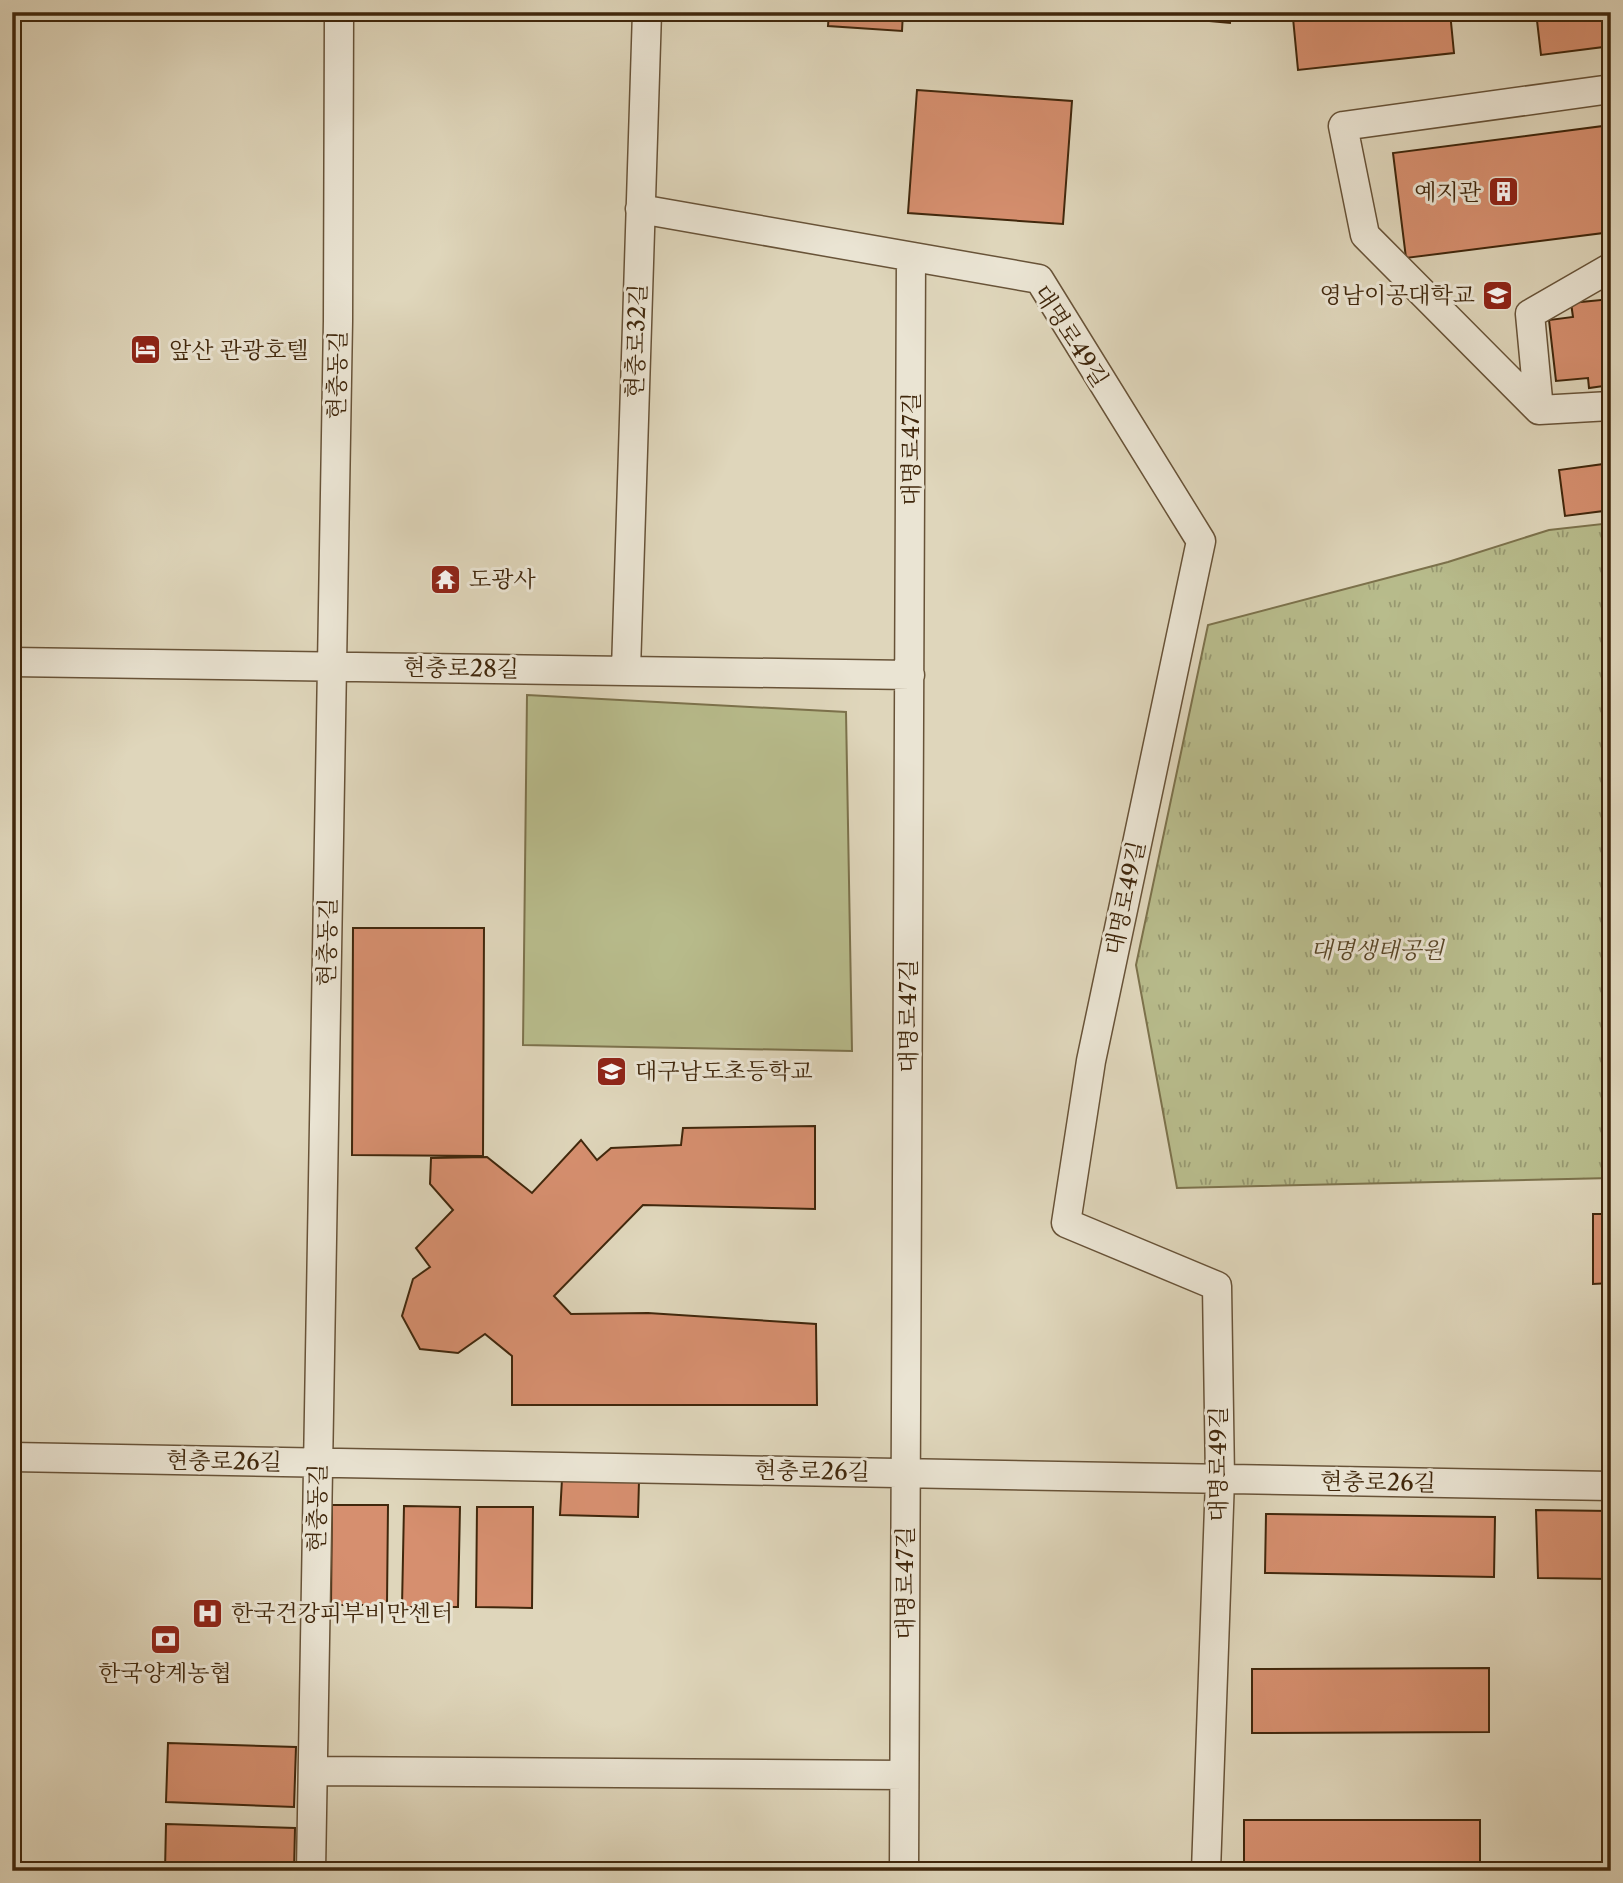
<svg xmlns="http://www.w3.org/2000/svg" width="1623" height="1883" viewBox="0 0 1623 1883" font-family="'Libre Caslon Text','Noto Serif KR',serif">
<defs>
<pattern id="park-tufts" width="24" height="20" patternUnits="userSpaceOnUse" patternTransform="scale(1.75)"><rect width="24" height="20" fill="#b8bc8c"/><path d="M3 7l-1-3M5 7V3M7 7l1-3M15 17l-1-3M17 17v-4M19 17l1-3" fill="none" stroke="#979971"/></pattern>
</defs>
<rect width="100%" height="100%" fill="#dfd6bb"/>
<filter id="stains"><feTurbulence type="fractalNoise" baseFrequency=".00286" numOctaves="4"/><feColorMatrix values="0 0 0 0 .2 0 0 0 0 .09 0 0 0 0 .02 0 0 0 .5 -.17"/></filter>
<radialGradient id="worn" r=".72"><stop offset=".6" stop-color="#630" stop-opacity="0"/><stop offset="1" stop-color="#630" stop-opacity=".3"/></radialGradient>
<path fill="url(#park-tufts)" stroke="#7c724c" stroke-width="2" d="M1611,523V1178L1177,1188L1136,965L1208,625L1448,562L1549,530Z"/>
<path fill="#b8bc8c" stroke="#7c724c" stroke-width="2" d="M527,695L846,712L852,1051L523,1045Z"/>
<path fill="#d68f6f" stroke="#40270c" stroke-width="2" d="M829,12H903L902,31L828,26Z
M1111,12H1231L1230,23Z
M1344,12H1450L1454,53L1298,70L1293,18Z
M1536,12H1611V46L1541,55Z
M917,90L1072,101L1063,224L908,213Z
M1611,125V232L1406,258L1393,153Z
M1611,299V385L1589,388L1588,378L1556,381L1549,320L1573,317L1571,303Z
M1611,463V510L1565,516L1559,470Z
M353,928H484L483,1156L352,1155Z
M815,1126V1209L643,1205L554,1296L571,1314L648,1313L816,1324L817,1405H512V1356L485,1334L458,1353L420,1349L402,1316L413,1279L430,1267L416,1248L453,1210L430,1184L431,1158L487,1157L532,1193L581,1140L597,1160L611,1148L681,1145L683,1128Z
M1593,1214H1611V1283L1593,1284Z
M562,1479L639,1481L638,1517L560,1515Z
M332,1505H388L387,1605H331Z
M404,1506L460,1507L458,1607H402Z
M477,1507H533L532,1608L476,1607Z
M1536,1510L1611,1511V1579L1538,1578Z
M1266,1514L1495,1517L1494,1577L1265,1573Z
M1489,1668V1732L1252,1733V1669Z
M168,1743L296,1747L294,1807L166,1802Z
M1244,1820H1480V1871H1244Z
M166,1824L295,1828L294,1871H165Z"/>
<g fill="none" stroke-linecap="round" stroke-linejoin="round">
<defs>
<path id="minor" d="M640,209L1039,279L1201,541L1091,1061L1066,1223L1217,1286L1220,1479L1206,1871
M1610,406L1539,410L1365,235L1343,126L1611,89
M1539,410L1530,314L1610,268
M12,662L910,675
M626,670L647,12
M12,1457L1611,1486
M313,1771L904,1775
M311,1871L338,321L339,12
M904,1871L911,257"/>
</defs>
<use href="#minor" stroke="#685338" stroke-width="31"/>
<use href="#minor" stroke="#eae4d3" stroke-width="28"/>
</g>
<defs>
<symbol id="building-square" viewBox="-11 -11 22 22"><rect x="-9" y="-9" width="18" height="18" rx="4" fill="#8f2418" stroke="#eae4d3"/><path d="M-4-6H4V6H1V3H-1V6H-4ZM-2.5-4.3h1.7v1.8h-1.7ZM.8-4.3h1.7v1.8H.8ZM-2.5-1h1.7V.8h-1.7ZM.8-1h1.7V.8H.8Z" fill="#fff"/></symbol>
<symbol id="university-square" viewBox="-11 -11 22 22"><rect x="-9" y="-9" width="18" height="18" rx="4" fill="#8f2418" stroke="#eae4d3"/><path d="M0-5L7-2L0 1L-7-2ZM-4 1L0 2.5L4 1V4Q0 6-4 4Z" fill="#fff"/></symbol>
<symbol id="hotel-square" viewBox="-11 -11 22 22"><rect x="-9" y="-9" width="18" height="18" rx="4" fill="#8f2418" stroke="#eae4d3"/><path d="M-6-4.5h1.5V1H6V5H4.5V3h-9V5H-6ZM-4 0a1.8 1.8 0 1 1 3.6 0ZM.5 0V-2.5h3Q6-2.5 6 0Z" fill="#fff"/></symbol>
<symbol id="temple-square" viewBox="-11 -11 22 22"><rect x="-9" y="-9" width="18" height="18" rx="4" fill="#8f2418" stroke="#eae4d3"/><path d="M0-6L5-2H3V0L6.5 2.5H4V6H1.5V3h-3V6H-4V2.5H-6.5L-3 0V-2H-5Z" fill="#fff"/></symbol>
<symbol id="school-square" viewBox="-11 -11 22 22"><rect x="-9" y="-9" width="18" height="18" rx="4" fill="#8f2418" stroke="#eae4d3"/><path d="M0-5L7-2L0 1L-7-2ZM-4 1L0 2.5L4 1V4Q0 6-4 4Z" fill="#fff"/></symbol>
<symbol id="hospital-square" viewBox="-11 -11 22 22"><rect x="-9" y="-9" width="18" height="18" rx="4" fill="#8f2418" stroke="#eae4d3"/><path d="M-5-5h3v3.5h4V-5h3V5h-3V1.5h-4V5h-3Z" fill="#fff"/></symbol>
<symbol id="bank-square" viewBox="-11 -11 22 22"><rect x="-9" y="-9" width="18" height="18" rx="4" fill="#8f2418" stroke="#eae4d3"/><path d="M-6-4H6V4H-6ZM0-2.3a2.3 2.3 0 1 0 0 4.6a2.3 2.3 0 1 0 0-4.6Z" fill="#fff"/></symbol>
</defs>
<g fill-rule="evenodd">
<use href="#building-square" x="1486" y="174" width="35" height="35"/>
<use href="#university-square" x="1480" y="278" width="35" height="35"/>
<use href="#hotel-square" x="128" y="332" width="35" height="35"/>
<use href="#temple-square" x="428" y="562" width="35" height="35"/>
<use href="#school-square" x="594" y="1054" width="35" height="35"/>
<use href="#hospital-square" x="190" y="1596" width="35" height="35"/>
<use href="#bank-square" x="148" y="1622" width="35" height="35"/>
</g>
<g text-anchor="middle" dominant-baseline="central" stroke-width="6" stroke-linejoin="round" paint-order="stroke">
<g font-size="23" fill="#40270c" stroke="#eae4d3" text-anchor="start">
<text x="1481" y="192" text-anchor="end">예지관</text>
<text x="1475" y="295" text-anchor="end">영남이공대학교</text>
<text x="169" y="350">앞산 관광호텔</text>
<text x="469" y="579">도광사</text>
<text x="635" y="1071">대구남도초등학교</text>
<text x="231" y="1613">한국건강피부비만센터</text>
<text x="165" y="1673" text-anchor="middle">한국양계농협</text>
</g>
<g font-size="23" fill="#40270c" stroke="#eae4d3">
<text transform="translate(1071 336) rotate(57)">대명로49길</text>
<text transform="translate(636 341) rotate(-88)">현충로32길</text>
<text transform="translate(337 375) rotate(-89)">현충동길</text>
<text transform="translate(911 449) rotate(-90)">대명로47길</text>
<text transform="translate(461 668) rotate(1)">현충로28길</text>
<text transform="translate(1125 898) rotate(-78)">대명로49길</text>
<text transform="translate(327 942) rotate(-89)">현충동길</text>
<text transform="translate(908 1016) rotate(-90)">대명로47길</text>
<text transform="translate(224 1461) rotate(1)">현충로26길</text>
<text transform="translate(1218 1464) rotate(-90)">대명로49길</text>
<text transform="translate(812 1471) rotate(1)">현충로26길</text>
<text transform="translate(1378 1482) rotate(1)">현충로26길</text>
<text transform="translate(317 1508) rotate(-89)">현충동길</text>
<text transform="translate(905 1583) rotate(-90)">대명로47길</text>
</g>
<g font-size="23" font-style="italic" fill="#584526" stroke="#eae4d3">
<text x="1377" y="950">대명생태공원</text>
</g>
</g>
<rect width="1623" height="1883" fill="none" stroke="#dfd6bb" stroke-width="42"/>
<rect x="14" y="14" width="1595" height="1855" fill="none" stroke="#40270c" stroke-width="3.5"/>
<rect x="21" y="21" width="1581" height="1841" fill="none" stroke="#40270c" stroke-width="2"/>
<rect width="100%" height="100%" filter="url(#stains)"/>
<rect width="100%" height="100%" fill="url(#worn)"/>
</svg>
